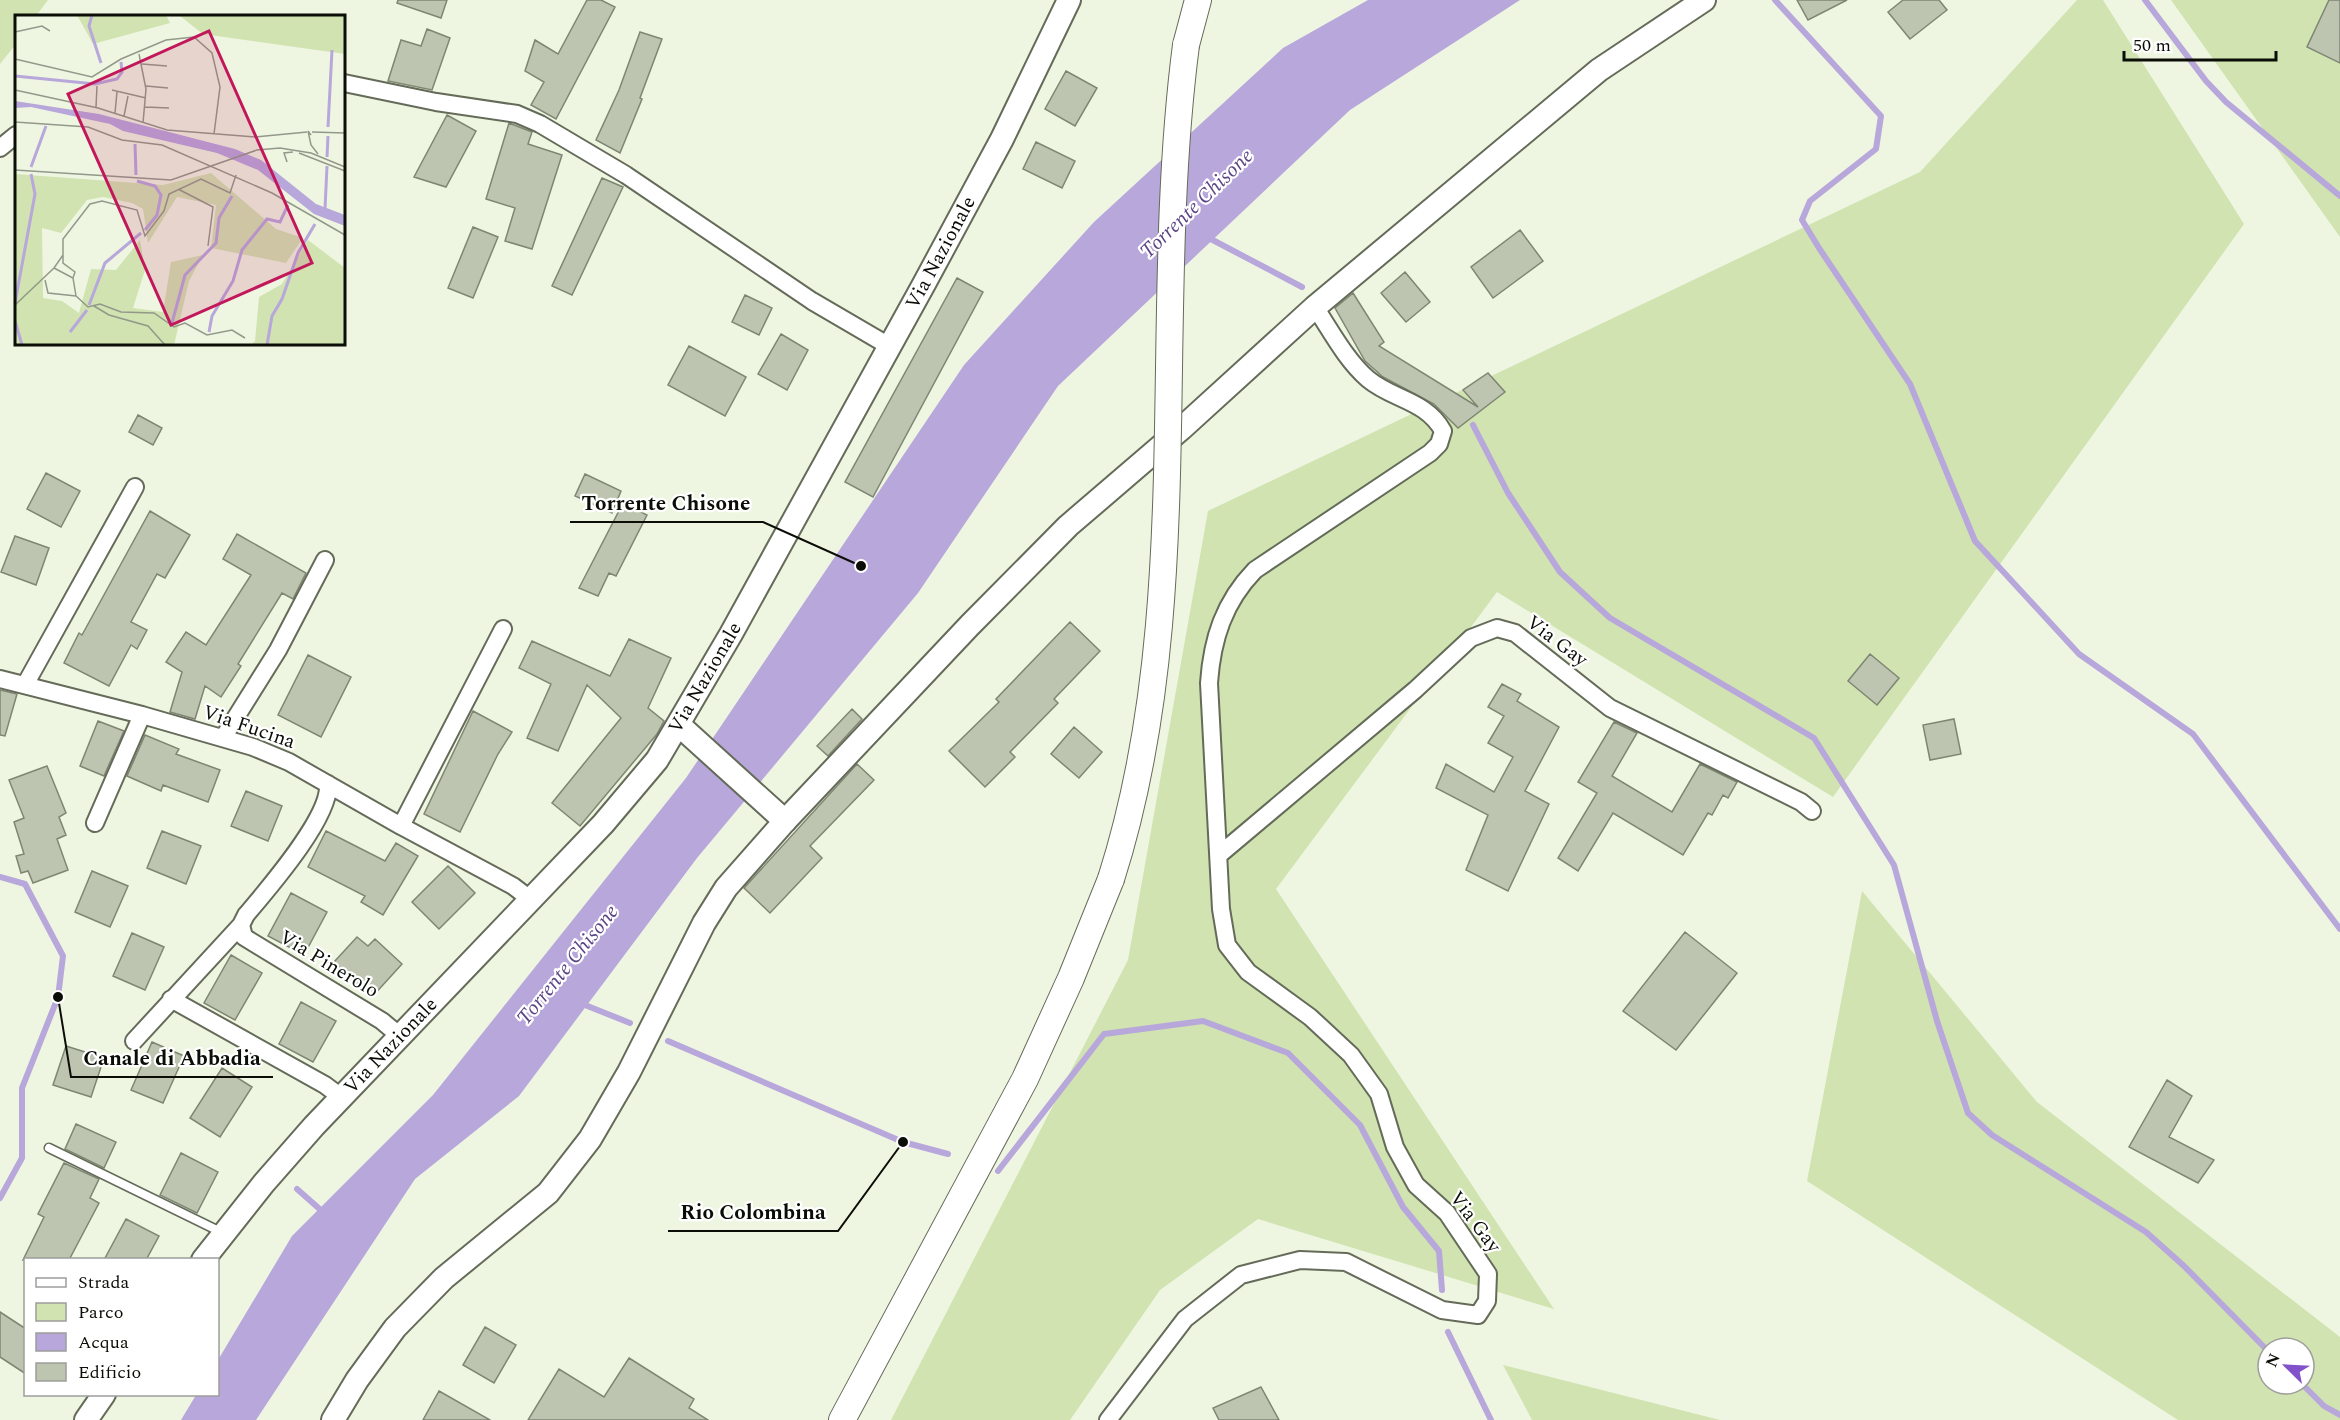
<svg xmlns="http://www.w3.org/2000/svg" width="2340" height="1420" viewBox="0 0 2340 1420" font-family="Spectral,serif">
<rect width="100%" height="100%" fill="#eef6e1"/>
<path fill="#d0e3b1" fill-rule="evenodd" d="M0,0H48L36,16H16V44L0,64Z
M2077,0H2103L2244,224L1833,797L1497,592L1276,889L1554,1309L1258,1219L1160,1290L1070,1420H891L1128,960L1208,511L1920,172Z
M2171,0H2340V237Z
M1862,891L2037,1102L2340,1337V1420H2178L1807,1181ZM2268,1348H2304V1384H2268Z
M1503,1365L1720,1420H1532Z"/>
<path fill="#b7a7db" d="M1368,0H1520L1350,110L1058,386L918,593L697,858L519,1096L415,1179L256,1420H181L196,1395L218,1394V1360L292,1236L433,1095L686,778L964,365L1094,222L1283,48Z"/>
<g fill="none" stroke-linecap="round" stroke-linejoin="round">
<path stroke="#b7a7db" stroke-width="6" d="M1775,0L1881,116L1876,149L1810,201L1802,220L1819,248L1910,384L1975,541L2079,654L2193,734L2340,929
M2145,0L2206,81L2226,102L2340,196
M1207,237L1302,287
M1473,425L1508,493L1560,572L1610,618L1814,738L1894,865L1937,1021L1968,1113L1992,1135L2146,1232L2184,1266L2268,1351
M0,877L25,884L63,956L58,997L22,1088V1158L0,1198
M580,1003L630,1023
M668,1041L903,1142L948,1154
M998,1171L1104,1034L1203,1021L1288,1053L1360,1125L1403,1207L1439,1251L1442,1290
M297,1189L323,1212
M1448,1332L1491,1420
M2302,1384L2324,1406L2340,1415"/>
</g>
<path fill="#bdc5b1" stroke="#7e8673" stroke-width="1.5" d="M398,0H447L441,18L397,3Z
M587,0H601L615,7L556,119L531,105L544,82L525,71L535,40L558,54Z
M1797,0H1847L1808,20Z
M1903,0H1939L1947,10L1910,39L1888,12Z
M2329,0H2340V63L2307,47Z
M427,29L450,38L432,90L388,81L401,40L421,46Z
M640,32L662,39L640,98L642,99L620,153L596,140L619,90Z
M1066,71L1097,88L1075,126L1045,109Z
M447,115L476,131L446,187L414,177Z
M509,123L532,132L528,144L562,155L532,249L505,241L515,208L486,199Z
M1036,142L1075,161L1062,188L1023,169Z
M602,178L623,187L572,295L552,286Z
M473,227L498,237L473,298L448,288Z
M1520,230L1543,261L1493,298L1471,267Z
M1405,272L1430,302L1406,322L1381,293Z
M957,278L983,292L873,497L845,482Z
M1353,293L1384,342L1379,346L1478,407L1463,390L1488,373L1505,392L1458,428L1434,404L1383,377L1365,361L1335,308Z
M745,295L772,308L759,335L732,322Z
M781,334L808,350L787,390L758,374Z
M689,346L746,377L725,416L668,385Z
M138,415L162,428L153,445L129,432Z
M46,473L80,491L61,527L27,509Z
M585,474L621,491L612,513L575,496Z
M623,503L647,515L616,576L609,573L598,596L579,588Z
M150,511L190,535L165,578L157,574L131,622L147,630L137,649L131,645L109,686L64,663L79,633L82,635Z
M237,534L306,573L293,599L282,593L238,664L241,666L221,697L205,686L195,719L170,712L182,672L166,662L186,632L206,645L251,575L223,559Z
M15,536L49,548L36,585L1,572Z
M1070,622L1100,651L1054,699L1058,703L1010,752L1015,757L985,787L949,751L999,702L996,699Z
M629,639L671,658L648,708L664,721L657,734L580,826L552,803L621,718L587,685L558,751L527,738L551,684L519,668L532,641L610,676Z
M1870,654L1899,678L1877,705L1848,681Z
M308,655L351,677L321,737L278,715Z
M1502,684L1521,694L1517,701L1559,727L1525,791L1549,804L1508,891L1466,870L1488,815L1436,788L1446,764L1494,792L1513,757L1488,743L1504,716L1488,707Z
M0,690L17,694L5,736L0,735Z
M852,709L862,719L828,756L817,746Z
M473,711L512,732L498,754L460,832L424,814Z
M1954,719L1961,754L1930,760L1923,725Z
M98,721L124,731L104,776L80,766Z
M1614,722L1637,733L1612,776L1672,812L1700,764L1737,782L1728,798L1723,795L1712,815L1708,813L1683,855L1613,813L1578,871L1558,858L1597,793L1578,782Z
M1074,727L1102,752L1079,778L1051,754Z
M145,735L179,749L176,754L220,770L208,802L163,785L161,791L127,776Z
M857,764L874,780L810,846L822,858L770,913L744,888Z
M47,766L66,813L59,817L66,835L57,839L68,870L33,883L28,871L21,873L16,856L24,854L14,822L24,818L9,780Z
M246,791L282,806L268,841L231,826Z
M162,831L201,846L186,884L147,868Z
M326,831L385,861L396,843L418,856L383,915L361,902L365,896L308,867Z
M448,866L475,893L439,929L412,902Z
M92,871L128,886L110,927L75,912Z
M291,893L327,912L304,955L268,936Z
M1685,932L1737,973L1676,1050L1623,1011Z
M132,933L164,947L145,990L113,976Z
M357,937L368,946L375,939L402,964L372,997L334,962Z
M231,955L262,973L235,1020L204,1003Z
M301,1002L336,1021L313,1062L279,1044Z
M152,1042L184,1056L163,1103L131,1090Z
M66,1046L104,1058L91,1097L53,1085Z
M222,1068L252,1087L220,1137L190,1118Z
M2167,1080L2192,1096L2169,1137L2214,1160L2198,1183L2129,1147Z
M76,1124L116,1142L104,1168L65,1149Z
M181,1153L218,1172L197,1213L160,1195Z
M64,1163L99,1179L90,1198L99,1203L69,1260H23L44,1217L38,1214Z
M126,1219L159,1236L146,1260H104Z
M0,1312L26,1329V1374L0,1357Z
M485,1327L516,1345L494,1383L463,1365Z
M629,1358L694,1399L689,1408L708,1420H528L559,1369L604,1397Z
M1261,1387L1279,1420H1219L1213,1408Z
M439,1391L490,1420H423Z"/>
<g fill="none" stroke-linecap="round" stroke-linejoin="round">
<defs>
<path id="lane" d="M49,1148L223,1233"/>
<path id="street" d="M344,83L436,102L517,114L540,124L626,175L812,301L889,346
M0,148L16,135
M0,679L142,715L253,747L289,762L401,826L513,886L530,899
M25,685L135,487
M223,738L278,650L325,560
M95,823L142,715
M401,826L503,629
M1219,855L1415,690L1471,638L1497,628L1515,633L1610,708L1801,802L1812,811
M241,925L244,937L382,1021L400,1036
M171,999L325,1085L341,1097
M134,1041L241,925L246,915C267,890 331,817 328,784
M1108,1420L1185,1319L1241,1275L1300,1260L1346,1262L1442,1310L1478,1315L1487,1301L1488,1274L1447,1213L1416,1185L1395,1147L1379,1094L1351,1055L1310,1017L1248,972L1227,945L1221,909L1209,683C1212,639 1224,602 1255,570L1430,453L1439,444L1443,431C1426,400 1393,400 1368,379C1346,360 1331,331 1315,307"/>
<g id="secondary">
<path d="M679,725L785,821"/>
<path id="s1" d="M203,1260L264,1183L314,1126L603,824L657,760L731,634L924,284L1002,139L1069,0"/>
<path d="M86,1420L104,1394"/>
<path d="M333,1420L357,1380L395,1328L444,1278L548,1193L590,1139L629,1072L704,923L726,888L785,821L970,625L1068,526L1181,429L1315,307L1599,70L1704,0"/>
</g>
<path id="primary" d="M1186,45L1198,0
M842,1420L1025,1079L1071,978L1111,879"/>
</defs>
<use href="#lane" stroke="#646b59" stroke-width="11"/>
<use href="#street" stroke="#646b59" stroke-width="20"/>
<use href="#secondary" stroke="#646b59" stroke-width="26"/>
<use href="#primary" stroke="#646b59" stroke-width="28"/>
<use href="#lane" stroke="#fff" stroke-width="8"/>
<use href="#street" stroke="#fff" stroke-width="16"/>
<use href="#secondary" stroke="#fff" stroke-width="22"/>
<use href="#primary" stroke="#fff" stroke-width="26"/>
<defs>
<path id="primary-bridge" d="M1111,879C1197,610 1150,322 1186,45"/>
</defs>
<use href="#primary-bridge" stroke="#646b59" stroke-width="28" stroke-linecap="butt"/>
<use href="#primary-bridge" stroke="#fff" stroke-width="26"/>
</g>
<g text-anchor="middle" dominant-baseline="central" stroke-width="4.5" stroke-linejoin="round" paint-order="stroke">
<g font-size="20" fill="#0b0d07" stroke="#fff">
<text stroke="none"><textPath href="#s1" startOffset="1257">Via Nazionale</textPath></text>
<text transform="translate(1557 641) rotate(37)">Via Gay</text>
<text stroke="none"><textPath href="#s1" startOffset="771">Via Nazionale</textPath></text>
<text transform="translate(249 727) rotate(19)">Via Fucina</text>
<text transform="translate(329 964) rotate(31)">Via Pinerolo</text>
<text stroke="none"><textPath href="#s1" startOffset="285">Via Nazionale</textPath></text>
<text transform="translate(1475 1222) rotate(53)">Via Gay</text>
</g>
<g font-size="21" font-style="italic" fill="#5c4585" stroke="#fff">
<text transform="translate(1197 204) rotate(-44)">Torrente Chisone</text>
<text transform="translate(568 965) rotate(-51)">Torrente Chisone</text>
</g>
</g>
<g transform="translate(15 15)">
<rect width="330" height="330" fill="#eef6e1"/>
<path d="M62,0H151L155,8L78,29ZM330,0V39L188,19L165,1ZM196,158L261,214L288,223L271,248L196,233L201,190L162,182L133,228L128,194L117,188L88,182L72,185L46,218L27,213L28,283L47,286L64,298L76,254L101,255L125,225L130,255L118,293L148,297L156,247L188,240L174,266L159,330H0V159L148,170ZM293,225L330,253V330H236L240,326L244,282L267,269Z" fill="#d0e3b1"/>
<path d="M0,86L84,99L220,134L246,145L301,189L330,200V211L299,199L243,155L202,138L108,116L95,109L16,92L0,93Z" fill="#b7a7db"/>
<path fill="none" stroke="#b7a7db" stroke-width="3" d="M77,0L74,11L86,48M0,61L80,69L102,64L107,57L106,47M313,112L317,35M120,129L121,160M312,142L313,121M16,152L31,111M122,166L140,171L146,180L142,200L130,215M310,194L312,151M0,288L20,179L16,159M74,290L90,248L126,218M0,306L7,330M157,308L170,260L201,228L204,203L217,181M55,317L72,295M194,317L197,301L218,266L227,235L252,204L265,207L273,190M252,330L257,301L267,284L283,238L300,209"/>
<path fill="none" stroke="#93998a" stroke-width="1.5" d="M0,17L27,11L35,16M124,39L131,74L128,108M0,44L77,62L106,44L151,25L179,22L197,38L205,72L199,119M127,49L152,51M131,71L153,73M0,75L83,93L152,115L240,122L292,117M97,75L131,83M81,92L82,71M130,92L154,93M100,98L102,77M109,101L113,81M0,107L73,112L107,125L147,130L257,178L330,220M297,117L330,118M296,120L293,116L296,130L303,139M284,138L330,156M272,147L269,138L278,137M0,155L156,165L242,135L265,133L296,138L330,152M163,174L198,192L193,231M48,240V248L60,257L58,263M39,253L58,263L61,281M30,265L33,278L61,281L73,292L85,289L106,297L139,298L159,312L170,308L192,320L217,315L230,323M0,290L39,253L48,240V224L75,189L87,186L122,195L130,221L149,196L154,179L186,164L215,178L221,160M79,291L94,300L133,311L150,330"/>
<path fill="#c2185b" fill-opacity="0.15" stroke="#c2185b" stroke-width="3" d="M194,16L297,248L156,310L53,79Z"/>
<rect width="330" height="330" fill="none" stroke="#0b0d07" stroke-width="3"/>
</g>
<path fill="none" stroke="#0b0d07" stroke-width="2" d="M861 566L763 522H570M58 997L71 1077H273M903 1142L838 1231H668"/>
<g fill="#0b0d07" stroke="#fff" stroke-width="2">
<circle cx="861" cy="566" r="6"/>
<circle cx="58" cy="997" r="6"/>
<circle cx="903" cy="1142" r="6"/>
</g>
<g font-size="21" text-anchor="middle" font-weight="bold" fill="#0b0d07" stroke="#fff" stroke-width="4.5" stroke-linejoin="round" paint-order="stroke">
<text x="666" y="510">Torrente Chisone</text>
<text x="172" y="1065">Canale di Abbadia</text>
<text x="753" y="1219">Rio Colombina</text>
</g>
<rect x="24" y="1258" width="195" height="138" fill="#ffffff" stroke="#9d9e9c" stroke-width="1.5"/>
<rect x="36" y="1278" width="30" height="9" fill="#ffffff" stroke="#9d9e9c" stroke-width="1.5"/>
<text x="78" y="1288" font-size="18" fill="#0b0d07">Strada</text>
<rect x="36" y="1303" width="30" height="18" fill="#d0e3b1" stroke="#9d9e9c" stroke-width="1.5"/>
<text x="78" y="1318" font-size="18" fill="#0b0d07">Parco</text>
<rect x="36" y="1333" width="30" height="18" fill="#b7a7db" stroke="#9d9e9c" stroke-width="1.5"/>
<text x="78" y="1348" font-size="18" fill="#0b0d07">Acqua</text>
<rect x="36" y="1363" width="30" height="18" fill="#bdc5b1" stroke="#9d9e9c" stroke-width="1.5"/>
<text x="78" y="1378" font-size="18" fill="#0b0d07">Edificio</text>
<g transform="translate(2286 1366) rotate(294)"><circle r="28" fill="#ffffff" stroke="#9d9e9c" stroke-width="1.5"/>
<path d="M0-4.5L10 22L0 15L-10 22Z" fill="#8252cb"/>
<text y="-9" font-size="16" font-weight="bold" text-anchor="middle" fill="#0b0d07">N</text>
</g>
<path d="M2124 51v9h152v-9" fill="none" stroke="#0b0d07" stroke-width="3"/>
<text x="2133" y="51" font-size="18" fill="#0b0d07" stroke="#ffffff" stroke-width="4.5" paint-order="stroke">50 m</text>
</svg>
